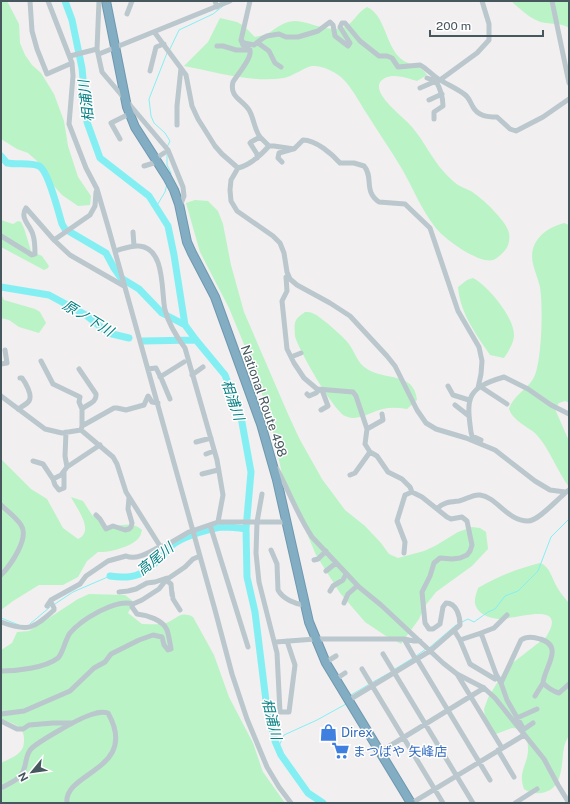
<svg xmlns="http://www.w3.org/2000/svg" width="570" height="804" viewBox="0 0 570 804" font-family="'Public Sans','Noto Sans JP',sans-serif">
<rect width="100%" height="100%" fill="#f2eff0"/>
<path fill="#baf3c6" d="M1,1H7L19,24L20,43L25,55L32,65L41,73L54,94L64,121L68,146L78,177L91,196L90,205L78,206L62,195L54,186L37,161L28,153L17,149L1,139Z
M511,1H569V28C560,21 546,26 536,20C527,16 518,7 511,1Z
M367,7C385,15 385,43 399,57C407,66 420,63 427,75L417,81C407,78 390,72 382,80C368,92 405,118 412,127C424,141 432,159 444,172C449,177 454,183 460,186C465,189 471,190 475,194C484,200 507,222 509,233C510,238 509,245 506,249C503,253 498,258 493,260C478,264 443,238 435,227C421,209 413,188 402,169C391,150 378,132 367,114C359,102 352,87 341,77C334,71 321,65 312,66C305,67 293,76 284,78C251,83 216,72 184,66L208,42L220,18L237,22L244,26L255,37C258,36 261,36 264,35C275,31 281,21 295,21C312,22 327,33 344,27C354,23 357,12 367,7Z
M195,200L208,201L218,211L223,224L231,265L244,312L288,414L299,438L322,479L345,510L365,526L381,543L389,554L398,558L424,551L435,546L458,532L472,527L480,528L486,532L488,549L472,566L436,592L425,606L419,619L401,644L386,636L365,622L340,593L316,555L282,474L270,420L255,371L229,308L200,252L186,203Z
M1,220L13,224L18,221L21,222L24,228L31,251L42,256L49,266L48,268L44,270L1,247Z
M564,223L569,225V403L565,401L559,403L555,409L569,441V487C557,471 550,449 536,434C527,426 513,421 509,409C514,394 530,388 535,375C542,357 543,306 540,287C538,279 535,272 533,264C528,242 545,228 564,223Z
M473,278C488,286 514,317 514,335C514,343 508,352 504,358L490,355C476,334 460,313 458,287L467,280Z
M1,294L4,300L35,309L40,312L46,323L39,333L19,327L9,320L1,318Z
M305,312C308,312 311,312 314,314C320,316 345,338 349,344C355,352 357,363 367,369C385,381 414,371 417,400L407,409C399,408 391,407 383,409C370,412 358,422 345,416C333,410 298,349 295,336C295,332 294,326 295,323C296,318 301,315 305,312Z
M1,459L31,489L47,499L63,528L78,539C95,531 77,509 71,497L83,501L92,515L107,527C118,526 133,521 142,530C141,532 141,535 140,536C135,546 109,553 98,552L87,561L78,577L63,585H39L13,601L1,610Z
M540,563C550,566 552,579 557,587C560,593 565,598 569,603V735C567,739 565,743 564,747C561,764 564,790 541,793C534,794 530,793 524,789C523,786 522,783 522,780C521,774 524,767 526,761C530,750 528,738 522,729L512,728L496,734L485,719L484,709L488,698L506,668L546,637C570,599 514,620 499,619C489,618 477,614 475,603C474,599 477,592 478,588C498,576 517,569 540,563Z
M89,594L125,595L134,602L128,613L142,624C150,624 159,625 166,623C176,620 180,610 193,617L214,655L229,697L253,743L263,772L285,803H1V763C7,760 15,757 20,752C23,749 24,745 24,740C25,726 12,723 1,719V650L12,643L17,632L29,631L78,599Z"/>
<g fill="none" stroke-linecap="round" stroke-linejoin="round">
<path stroke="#84eff3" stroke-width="1" d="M170,49L179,30L213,14L223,6
M167,147L170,141L165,133L154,123L151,116L149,99L167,53
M167,154V165L171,173L170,176
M156,207L165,192L167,184
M55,604L73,592L110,576
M1,618L19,625
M462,622L468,619L474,622L488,612L495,609L505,596L518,591L538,571L551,537L569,519
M30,624L50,607
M429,648L456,625
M416,656L426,649
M395,669L413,658
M373,682L391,672
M351,695L368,685
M278,748L284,735L317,720L346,704"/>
<path stroke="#84eff3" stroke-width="7" d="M65,1L72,20L82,68L87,122L100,158L149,196L168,226L174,255L185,325L196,340L225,375L241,417L251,472L246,529L247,577L255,612L267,709L275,741L281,755L308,793L323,803
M1,156L7,163C17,165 30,162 39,166C48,170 59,214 62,224L65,229L106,253L114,268L121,278L139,289L162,313L185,325
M1,287L49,295L86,315L108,333L129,338
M143,341L196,340
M110,576C135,580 145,574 162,556C166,552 170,546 175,543C186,536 210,528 224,527C231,527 239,528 246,529"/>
<defs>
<path id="highway" d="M106,1L127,107L135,127L167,177L174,190L179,204L187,242L192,253L215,297L261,424L277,480L309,622L326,663L411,803"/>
</defs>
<use href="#highway" stroke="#6e98ae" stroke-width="10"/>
<path stroke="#bac7cd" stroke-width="5" d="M30,1L32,31L37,49L47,74L72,63
M48,1L72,63L73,76L69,124L86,168L97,189L109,230L215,610L232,674L247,719L267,767L279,787L291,803
M215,1L217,7
M250,1L241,40L243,45C246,47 249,48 250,51C252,58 237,75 233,82C229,97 243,100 249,110C254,118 254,129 260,137
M552,1L569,83
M127,14L132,1
M155,33L186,75L192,106L198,119L215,146L222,154L238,168
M241,40L244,43L254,45L263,38L267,36L279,34L286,37H298L318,31L330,22L333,25L335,36L348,46L350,43L340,27L342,23H345L360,41L379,56H387L392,58L398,67L420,65C426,68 431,74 437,78C446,84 456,88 464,94C469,97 470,102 473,107C478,116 487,117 497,117L510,129L516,131L543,117L569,99
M258,43L269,51L275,63L281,67
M217,46H223L236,50H250
M97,49L102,72L168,150L183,187L184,196L180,206
M99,54L230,1
M70,56L97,49L99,1
M150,71L156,47L164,44
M427,78L436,81
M440,80L477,53L489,40V24L482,1
M420,88L436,81C441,90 443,96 443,106L434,112V119
M429,100L442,94
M177,125V106L181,68
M120,139L111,123L129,114
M257,158V154L250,143L251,142L260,137L269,146
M155,159L164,153
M282,162L278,158L279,153L293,149
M144,166L157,162
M133,232L134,246
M1,236L32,255L35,254C35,248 35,241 33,235C31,226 19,218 26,208L54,240L70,255L124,286
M54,240L90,215L95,206L96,192
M115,251C123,249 131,245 139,246C166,248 161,293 165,310C169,325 176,336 185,348L217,460L223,495L218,522
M286,277L287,291L282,301L287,349L294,363L304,378L317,389L353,392L356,396L367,429L365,444L370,452L377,456L388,472L402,479L410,487L412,492
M291,357L301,353
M41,361L53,384L80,397L79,402L82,409
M1,364L7,363L5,350
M79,369L96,394C97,403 87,404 82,409V426
M148,369L156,368L162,380L170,399
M192,375L203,367
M160,377L184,362
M448,386L453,395L469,400
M481,387L507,404
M478,388L481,374L482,361L479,347L458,311L430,228L405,204L379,202C363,191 374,177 364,166L354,163H340C332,154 316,140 303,140L294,149L274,146H269C261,155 250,165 238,168L231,180L230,190L231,201L237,211L273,236L280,243L284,253L287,272L290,279L297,285L330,303L350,316L387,356L395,366L417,410L426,423L436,429L466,438L495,450L535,481L550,490L565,492
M307,394L309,396L316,393L319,390
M1,396L45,429L62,433L81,430L113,457L117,464L126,492L160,546H165L189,532L218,522H285
M455,405L469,416
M18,409C21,407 27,404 29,401C33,395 25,382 22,378H20
M321,410L328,406L322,390
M367,429L383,420L382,414
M81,430L82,426L114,408H117L126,410L144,405L148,396L152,402L158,403
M66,432L65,456L67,467L100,445
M481,440L472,436L471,432C466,397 467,388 504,377L528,389L551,405L569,414
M196,442L211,438
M206,454L214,451
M33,461L43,464L53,479L61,475L67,467
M277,469C289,491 298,516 312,537L359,587L381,605L443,663L457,674L484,688L495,698L544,759L558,785L569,803
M202,474L218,470
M350,475L355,473L370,452
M53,479L55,485L59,490L64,488V472
M262,494L257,522L256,553L259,582L277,653L280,712H289L295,665L287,641
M1,505C7,511 16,517 21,525C30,538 10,566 1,575
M437,509C443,502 450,502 459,501C466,500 472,494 480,495C497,497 507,521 528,521C539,521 559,497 569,490
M96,515L100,519L106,529L113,526L125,530L129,529L131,527L132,523L128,509L129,498
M210,525L248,647
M271,550L277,564L278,590C283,599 295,604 304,605
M314,560L318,559L326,551
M326,571L336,563
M166,580L171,584L172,595
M330,591L333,586L343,580L346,574
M119,592L128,591L136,589L147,583L155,582L167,578
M172,592L173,599L180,610
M344,603L348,594L357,586
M47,606L51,600L80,584L86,576L108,561L126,556C137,561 151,551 161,546
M1,622C28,632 33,629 54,610V608L51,602
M454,630L460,640L481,633
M404,639L416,660
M460,640L470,664L495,679
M276,642L315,639H404L414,641H420
M383,654L473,803
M417,659L490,780
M326,662L336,656
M362,669L443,803
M1,671C17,671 45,668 58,658C63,653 65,640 70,633C81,620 116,598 133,604L142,600L159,589L166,580L185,567L193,559L200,556
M457,674L502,748
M336,679L345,673
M501,683L496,674L481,633L494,628L507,615
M535,696L543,683
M349,700L430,651L460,625C460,617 457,603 446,603L443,607L440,624L433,629H429L425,623L422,592L430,576L434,563L440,558L452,559L460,558L467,555L470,551L472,545L467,521L462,517L451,519L447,517L422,497L412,492L405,495L397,521L405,542L404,553
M1,714L24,711L70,691L94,668L105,662L111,654L139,640L153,635L162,637L164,645L168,650L171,649C170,643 169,636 167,630C163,620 147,615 137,614L132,607L133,604
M517,718L537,709
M1,721L17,729H23L29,725L53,723H72
M523,730L533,723
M522,731L523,728L507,700L501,683L521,640C527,636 534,637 540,639C565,646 544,668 543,683C548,688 552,691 559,693L569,684
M498,750L514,777
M380,752L484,688
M3,787C18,779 23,778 26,761C27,756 28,752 31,749C39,741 78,719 90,715C96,713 102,711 108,713C140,770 63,772 67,803
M412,803L524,735
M515,803L537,789"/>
<use href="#highway" stroke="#83adc2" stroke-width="8"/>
</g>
<defs>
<symbol id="shop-bare" viewBox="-9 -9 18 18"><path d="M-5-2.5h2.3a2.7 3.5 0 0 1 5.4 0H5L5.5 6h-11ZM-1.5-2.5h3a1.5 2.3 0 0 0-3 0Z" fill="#3f7fe0" stroke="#fff" stroke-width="2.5" paint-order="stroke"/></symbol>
<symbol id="supermarket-bare" viewBox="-9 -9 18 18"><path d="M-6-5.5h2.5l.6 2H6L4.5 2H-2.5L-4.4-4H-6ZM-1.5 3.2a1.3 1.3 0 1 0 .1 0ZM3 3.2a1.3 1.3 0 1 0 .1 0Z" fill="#3f7fe0" stroke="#fff" stroke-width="2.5" paint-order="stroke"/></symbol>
</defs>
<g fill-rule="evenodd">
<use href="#shop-bare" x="316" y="720" width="25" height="25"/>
<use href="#supermarket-bare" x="328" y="738" width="25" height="25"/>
</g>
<g text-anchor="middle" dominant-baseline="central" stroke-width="3" stroke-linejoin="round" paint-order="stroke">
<g font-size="13" fill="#46575e" stroke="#fff">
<text transform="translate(264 401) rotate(71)">National Route 498</text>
</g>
<g font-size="13" fill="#366cbe" stroke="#fff" text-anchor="start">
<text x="341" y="732">Direx</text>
<text x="353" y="751">まつばや 矢峰店</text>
</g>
<g font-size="14" font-style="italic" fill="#068084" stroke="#fff">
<text transform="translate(86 101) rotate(-97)">相浦川</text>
<text transform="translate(88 318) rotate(31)">原ノ下川</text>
<text transform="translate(233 400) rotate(71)">相浦川</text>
<text transform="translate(155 559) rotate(-39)">高尾川</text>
<text transform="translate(272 719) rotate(76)">相浦川</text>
</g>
</g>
<rect width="570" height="804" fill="none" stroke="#46575e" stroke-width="4"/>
<g transform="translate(32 772) rotate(241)" stroke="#ffffff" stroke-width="3" paint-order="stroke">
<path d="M0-3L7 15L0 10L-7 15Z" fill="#46575e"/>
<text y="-6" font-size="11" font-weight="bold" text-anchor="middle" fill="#46575e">N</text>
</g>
<path d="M430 30v6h113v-6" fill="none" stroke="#46575e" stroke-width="2"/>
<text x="436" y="30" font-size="12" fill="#46575e" stroke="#ffffff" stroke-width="3" paint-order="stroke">200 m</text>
</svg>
